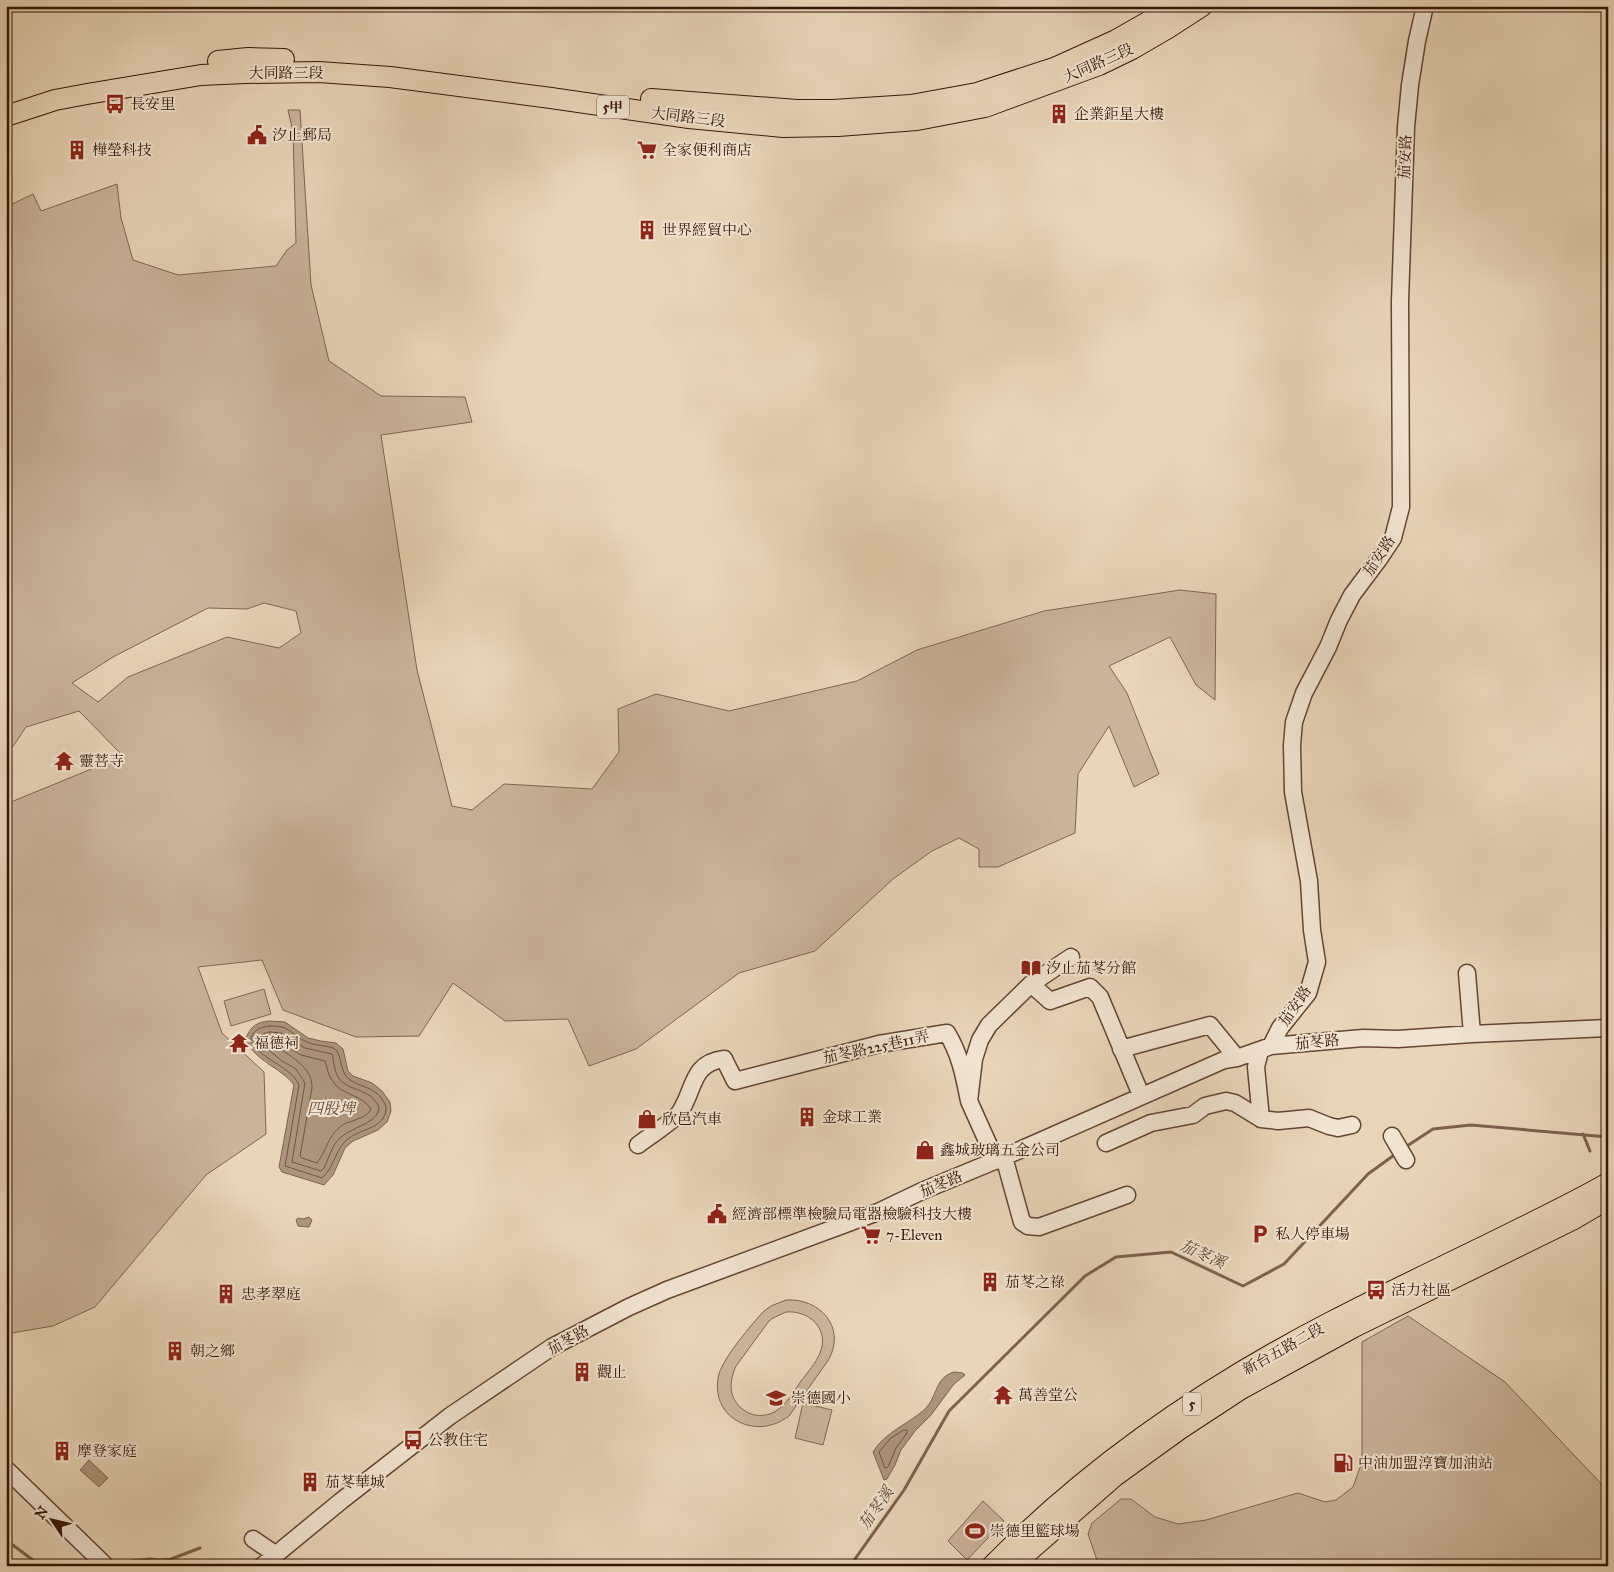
<svg xmlns="http://www.w3.org/2000/svg" width="1614" height="1572" viewBox="0 0 1614 1572" font-family="'IM FELL Great Primer','Noto Serif TC',serif">
<rect width="100%" height="100%" fill="#e9d5b8"/>
<filter id="stains"><feTurbulence type="fractalNoise" baseFrequency=".004" numOctaves="4"/><feColorMatrix values="0 0 0 0 .2 0 0 0 0 .09 0 0 0 0 .02 0 0 0 .5 -.17"/></filter>
<radialGradient id="worn" r=".72"><stop offset=".6" stop-color="#630" stop-opacity="0"/><stop offset="1" stop-color="#630" stop-opacity=".3"/></radialGradient>
<path fill="#cbb49a" stroke="#806450" fill-rule="evenodd" d="M288,110H300L311,285L329,361L381,396L465,397L472,422L381,435L417,670L452,806L472,810L504,784L592,789L619,752L618,709L656,694L729,711L857,681L917,650L1044,611L1180,590L1216,594L1215,700L1196,685L1170,637L1109,666L1127,693L1159,774L1134,787L1109,726L1078,774L1075,833L998,867H979V849L959,838L932,851L893,879L815,951L739,973L636,1049L589,1066L568,1019L505,1021L453,983L419,1036L356,1037L283,1010L262,960L198,967L222,1033L264,1072L266,1134L206,1175L95,1307L53,1326L6,1334V787L11,802L123,756L79,711L26,727L6,757V207L33,194L41,211L117,184L121,218L133,260L178,275L276,266L287,250L296,243L293,132ZM264,603L296,611L301,633L279,648L227,637L128,677L98,702L72,683L113,657L208,608L247,609Z
M264,989L271,1014L231,1026L224,1001Z
M786,1300C820,1298 846,1327 829,1359L789,1416C755,1442 708,1417 719,1374C724,1357 751,1325 764,1311L771,1306ZM786,1312C809,1310 830,1329 820,1353C816,1363 808,1372 801,1381C790,1397 779,1419 755,1415C749,1414 743,1410 739,1406C728,1394 730,1380 736,1366L769,1321L773,1318Z
M1408,1316L1505,1382L1608,1491V1566H1099L1088,1534L1092,1523L1121,1499H1131L1155,1517L1178,1524L1206,1520L1298,1493L1325,1502L1336,1500L1353,1487L1362,1462V1342Z
M803,1403L832,1410L823,1445L795,1438Z
M983,1501L1004,1521L967,1560L948,1541Z"/>
<path fill="#ac947c" stroke="#7d614d" d="M269,1021L285,1022L308,1038L321,1041L336,1043L343,1049L348,1071L353,1076L372,1083L382,1091L390,1102L391,1111L387,1122L378,1130L353,1141L345,1148L333,1175L324,1185L282,1172L279,1167L294,1085C281,1067 253,1061 246,1038C250,1027 257,1022 269,1021Z
M309,1217L312,1220L309,1227L298,1226L296,1220L298,1218L303,1219Z
M954,1372L963,1373L965,1375L954,1384L931,1415L915,1431L901,1450L895,1465L887,1479L884,1480L873,1452C885,1432 907,1425 924,1410C938,1397 934,1378 954,1372Z
M89,1460L108,1478L99,1487L80,1470Z"/>
<g fill="none" stroke-linecap="round" stroke-linejoin="round">
<path stroke="#715442" stroke-width="1" d="M270,1026C275,1026 280,1026 285,1028C293,1032 299,1039 307,1042C316,1046 325,1045 333,1048C343,1051 338,1072 350,1080C362,1088 372,1086 382,1099C384,1102 386,1105 386,1109C385,1128 361,1129 349,1138C335,1148 335,1167 322,1178L285,1166L299,1085C291,1065 256,1059 251,1038C255,1029 261,1027 270,1026Z
M270,1032L281,1033L305,1048L332,1054C334,1061 334,1070 338,1077C344,1087 356,1088 365,1093C372,1096 376,1101 379,1107C379,1124 349,1127 338,1140C332,1146 328,1160 324,1168L321,1171L292,1162L305,1083L296,1069L282,1061L258,1041V1038C261,1034 265,1033 270,1032Z
M276,1040L301,1055L325,1061C327,1067 328,1075 332,1080C341,1096 362,1094 371,1109C367,1119 350,1120 341,1126C327,1137 327,1150 317,1163L302,1158L300,1156L312,1088C313,1066 288,1056 274,1044L273,1042Z
M904,1430H907V1433L896,1448L888,1467L885,1468L879,1452L890,1439Z"/>
<path stroke="#7d614d" stroke-width="3" d="M1583,1134L1590,1151
M1404,1148L1433,1129L1471,1125L1608,1137
M6,1540L41,1566
M132,1561L150,1559L159,1560L171,1559L200,1548
M850,1566L904,1490L949,1411L1085,1276L1116,1257L1171,1252L1243,1286L1284,1264L1368,1174L1397,1153"/>
<defs>
<path id="minor" d="M1467,973L1472,1034
M1031,984L1050,1001L1090,987L1100,997L1141,1095
M1271,1046L1280,1028L1308,993L1317,962L1312,930L1309,881L1293,792L1292,745L1294,722L1304,693L1328,647L1339,620L1352,595L1379,559L1393,538L1401,507L1400,301L1406,127L1410,85L1417,41L1425,6
M1121,1049L1210,1025L1237,1058
M1260,1051L1256,1067L1261,1119L1278,1121L1309,1118L1329,1126L1338,1128L1352,1125
M1392,1136L1406,1160
M1106,1143L1151,1123L1193,1115L1205,1106L1226,1101L1235,1103L1261,1119
M638,1145C647,1138 675,1120 680,1112C695,1089 691,1063 724,1059L735,1081L879,1044L947,1033C960,1054 964,1076 969,1101
M1004,1157L1022,1222L1028,1226L1039,1227L1127,1195
M996,1161L969,1101L974,1059L980,1040L989,1025L1031,984L1071,957
M6,1469L106,1566
M253,1539L275,1554
M262,1566L341,1501L450,1416L552,1347L629,1307L667,1290L878,1212L922,1191L1004,1157L1224,1060L1237,1058L1271,1046L1363,1038L1398,1039L1472,1034L1608,1028"/>
<path id="major" d="M218,61L248,58L284,59
M651,99L797,110H833L911,105L977,93L1054,68L1116,40L1176,6
M6,116L55,100L87,94L201,75L245,73L319,72L390,77L551,98L689,118L783,127L838,126L917,120L985,107L1099,65L1132,49L1168,28L1202,6
M992,1566C1090,1466 1207,1386 1331,1322C1389,1292 1448,1264 1507,1235C1541,1218 1575,1202 1608,1183
M1012,1566L1115,1476L1180,1429L1241,1389L1354,1327L1572,1220L1608,1199"/>
</defs>
<use href="#minor" stroke="#634533" stroke-width="19"/>
<use href="#major" stroke="#361507" stroke-width="22"/>
<use href="#minor" stroke="#f1e4d1" stroke-width="16"/>
<use href="#major" stroke="#e9d5b8" stroke-width="20"/>
</g>
<defs>
<symbol id="bus-bare" viewBox="-9 -9 18 18"><path d="M-5-6H5V4H4V6H2V4H-2V6H-4V4H-5ZM-3.5-4V0h7V-4ZM-3.5 1.2v1.5H-2V1.2ZM2 1.2v1.5H3.5V1.2Z" fill="#8f2418" stroke="#f1e4d1" stroke-width="2.5" paint-order="stroke"/></symbol>
<symbol id="building-bare" viewBox="-9 -9 18 18"><path d="M-4-6H4V6H1V3H-1V6H-4ZM-2.5-4.3h1.7v1.8h-1.7ZM.8-4.3h1.7v1.8H.8ZM-2.5-1h1.7V.8h-1.7ZM.8-1h1.7V.8H.8Z" fill="#8f2418" stroke="#f1e4d1" stroke-width="2.5" paint-order="stroke"/></symbol>
<symbol id="civic-bare" viewBox="-9 -9 18 18"><path d="M-.6-6.5H3V-4.5H.6V-3L4-1V1h2V6H-6V1h2V-1L-.6-3ZM-1.2 2.5V6h2.4V2.5Z" fill="#8f2418" stroke="#f1e4d1" stroke-width="2.5" paint-order="stroke"/></symbol>
<symbol id="supermarket-bare" viewBox="-9 -9 18 18"><path d="M-6-5.5h2.5l.6 2H6L4.5 2H-2.5L-4.4-4H-6ZM-1.5 3.2a1.3 1.3 0 1 0 .1 0ZM3 3.2a1.3 1.3 0 1 0 .1 0Z" fill="#8f2418" stroke="#f1e4d1" stroke-width="2.5" paint-order="stroke"/></symbol>
<symbol id="temple-bare" viewBox="-9 -9 18 18"><path d="M0-6L5-2H3V0L6.5 2.5H4V6H1.5V3h-3V6H-4V2.5H-6.5L-3 0V-2H-5Z" fill="#8f2418" stroke="#f1e4d1" stroke-width="2.5" paint-order="stroke"/></symbol>
<symbol id="library-bare" viewBox="-9 -9 18 18"><path d="M-6-4Q-3-5.5-.7-3.5V5Q-3 3-6 4ZM6-4Q3-5.5 .7-3.5V5Q3 3 6 4Z" fill="#8f2418" stroke="#f1e4d1" stroke-width="2.5" paint-order="stroke"/></symbol>
<symbol id="shop-bare" viewBox="-9 -9 18 18"><path d="M-5-2.5h2.3a2.7 3.5 0 0 1 5.4 0H5L5.5 6h-11ZM-1.5-2.5h3a1.5 2.3 0 0 0-3 0Z" fill="#8f2418" stroke="#f1e4d1" stroke-width="2.5" paint-order="stroke"/></symbol>
<symbol id="parking-bare" viewBox="-9 -9 18 18"><path d="M-3.5-5.5H1a3.5 3.5 0 0 1 0 7H-1V5.5H-3.5ZM-1-3.4V-.6H.8a1.4 1.4 0 0 0 0-2.8Z" fill="#8f2418" stroke="#f1e4d1" stroke-width="2.5" paint-order="stroke"/></symbol>
<symbol id="school-bare" viewBox="-9 -9 18 18"><path d="M0-5L7-2L0 1L-7-2ZM-4 1L0 2.5L4 1V4Q0 6-4 4Z" fill="#8f2418" stroke="#f1e4d1" stroke-width="2.5" paint-order="stroke"/></symbol>
<symbol id="fuel-bare" viewBox="-9 -9 18 18"><path d="M-5.5-6h7V0h2V4h1.3V-2.5L3-4.5l.8-.8L6-3V5H2.5V1h-1V6h-7ZM-4.2-4.7v3.2H.2V-4.7Z" fill="#8f2418" stroke="#f1e4d1" stroke-width="2.5" paint-order="stroke"/></symbol>
<symbol id="stadium-bare" viewBox="-9 -9 18 18"><path d="M0-5a6.5 5 0 1 0 0 10a6.5 5 0 1 0 0-10ZM-3.5-1.8h7v3.6h-7Z" fill="#8f2418" stroke="#f1e4d1" stroke-width="2.5" paint-order="stroke"/></symbol>
</defs>
<g fill-rule="evenodd">
<use href="#bus-bare" x="101" y="90" width="28" height="28"/>
<use href="#building-bare" x="1045" y="100" width="28" height="28"/>
<use href="#civic-bare" x="243" y="121" width="28" height="28"/>
<use href="#building-bare" x="63" y="136" width="28" height="28"/>
<use href="#supermarket-bare" x="633" y="136" width="28" height="28"/>
<use href="#building-bare" x="633" y="216" width="28" height="28"/>
<use href="#temple-bare" x="50" y="747" width="28" height="28"/>
<use href="#library-bare" x="1017" y="954" width="28" height="28"/>
<use href="#temple-bare" x="225" y="1029" width="28" height="28"/>
<use href="#building-bare" x="793" y="1103" width="28" height="28"/>
<use href="#shop-bare" x="633" y="1105" width="28" height="28"/>
<use href="#shop-bare" x="911" y="1136" width="28" height="28"/>
<use href="#civic-bare" x="703" y="1200" width="28" height="28"/>
<use href="#parking-bare" x="1246" y="1220" width="28" height="28"/>
<use href="#supermarket-bare" x="857" y="1221" width="28" height="28"/>
<use href="#building-bare" x="976" y="1268" width="28" height="28"/>
<use href="#bus-bare" x="1362" y="1276" width="28" height="28"/>
<use href="#building-bare" x="212" y="1280" width="28" height="28"/>
<use href="#building-bare" x="161" y="1337" width="28" height="28"/>
<use href="#building-bare" x="568" y="1358" width="28" height="28"/>
<use href="#temple-bare" x="989" y="1381" width="28" height="28"/>
<use href="#school-bare" x="762" y="1384" width="28" height="28"/>
<use href="#bus-bare" x="399" y="1426" width="28" height="28"/>
<use href="#building-bare" x="48" y="1437" width="28" height="28"/>
<use href="#fuel-bare" x="1329" y="1449" width="28" height="28"/>
<use href="#building-bare" x="296" y="1468" width="28" height="28"/>
<use href="#stadium-bare" x="961" y="1517" width="28" height="28"/>
</g>
<g text-anchor="middle" dominant-baseline="central" stroke-width="4" stroke-linejoin="round" paint-order="stroke">
<g fill="#f1e4d1" stroke="#6e5344" stroke-width="1">
<rect x="597" y="95.5" width="32" height="23" rx="4"/>
<rect x="1183" y="1392.5" width="18" height="23" rx="4"/>
</g>
<g font-size="14" font-weight="bold" fill="#361507">
<text x="613" y="107">5甲</text>
<text x="1192" y="1404">5</text>
</g>
<g font-size="15" fill="#361507" stroke="#f1e4d1">
<text transform="translate(1098 63) rotate(-24)">大同路三段</text>
<text x="286" y="73">大同路三段</text>
<text transform="translate(688 117) rotate(7)">大同路三段</text>
<text transform="translate(1405 157) rotate(-88)">茄安路</text>
<text transform="translate(1379 556) rotate(-57)">茄安路</text>
<text transform="translate(1295 1006) rotate(-56)">茄安路</text>
<text transform="translate(1317 1042) rotate(-6)">茄苳路</text>
<text transform="translate(876 1047) rotate(-12)">茄苳路225巷11弄</text>
<text transform="translate(941 1184) rotate(-23)">茄苳路</text>
<text transform="translate(568 1340) rotate(-29)">茄苳路</text>
<text transform="translate(1283 1349) rotate(-29)">新台五路二段</text>
</g>
<g font-size="15" fill="#361507" stroke="#f1e4d1" text-anchor="start">
<text x="130" y="104">長安里</text>
<text x="1074" y="114">企業鉅星大樓</text>
<text x="272" y="135">汐止郵局</text>
<text x="92" y="150">樺瑩科技</text>
<text x="662" y="150">全家便利商店</text>
<text x="662" y="230">世界經貿中心</text>
<text x="79" y="761">靈菩寺</text>
<text x="1046" y="968">汐止茄苳分館</text>
<text x="254" y="1043">福德祠</text>
<text x="822" y="1117">金球工業</text>
<text x="662" y="1119">欣邑汽車</text>
<text x="940" y="1150">鑫城玻璃五金公司</text>
<text x="732" y="1214">經濟部標準檢驗局電器檢驗科技大樓</text>
<text x="1275" y="1234">私人停車場</text>
<text x="886" y="1235">7-Eleven</text>
<text x="1005" y="1282">茄苳之祿</text>
<text x="1391" y="1290">活力社區</text>
<text x="241" y="1294">忠孝翠庭</text>
<text x="190" y="1351">朝之鄉</text>
<text x="597" y="1372">觀止</text>
<text x="1018" y="1395">萬善堂公</text>
<text x="791" y="1398">崇德國小</text>
<text x="428" y="1440">公教住宅</text>
<text x="77" y="1451">摩登家庭</text>
<text x="1358" y="1463">中油加盟淳寶加油站</text>
<text x="325" y="1482">茄苳華城</text>
<text x="990" y="1531">崇德里籃球場</text>
</g>
<g font-size="16" font-style="italic" fill="#654836" stroke="#f1e4d1">
<text x="331" y="1108">四股埤</text>
<text transform="translate(1203 1254) rotate(24)">茄苳溪</text>
<text transform="translate(876 1508) rotate(-55)">茄苳溪</text>
</g>
</g>
<rect width="1614" height="1572" fill="none" stroke="#e9d5b8" stroke-width="25"/>
<rect x="8" y="8" width="1599" height="1557" fill="none" stroke="#361507" stroke-width="2.5"/>
<rect x="12" y="12" width="1589" height="1547" fill="none" stroke="#361507"/>
<g transform="translate(52 1520) rotate(305)" stroke="#f1e4d1" stroke-width="4" paint-order="stroke">
<path d="M0-4L9 19L0 12L-9 19Z" fill="#361507"/>
<text y="-8" font-size="14" font-weight="bold" text-anchor="middle" fill="#361507">N</text>
</g>
<rect width="100%" height="100%" filter="url(#stains)"/>
<rect width="100%" height="100%" fill="url(#worn)"/>
</svg>
